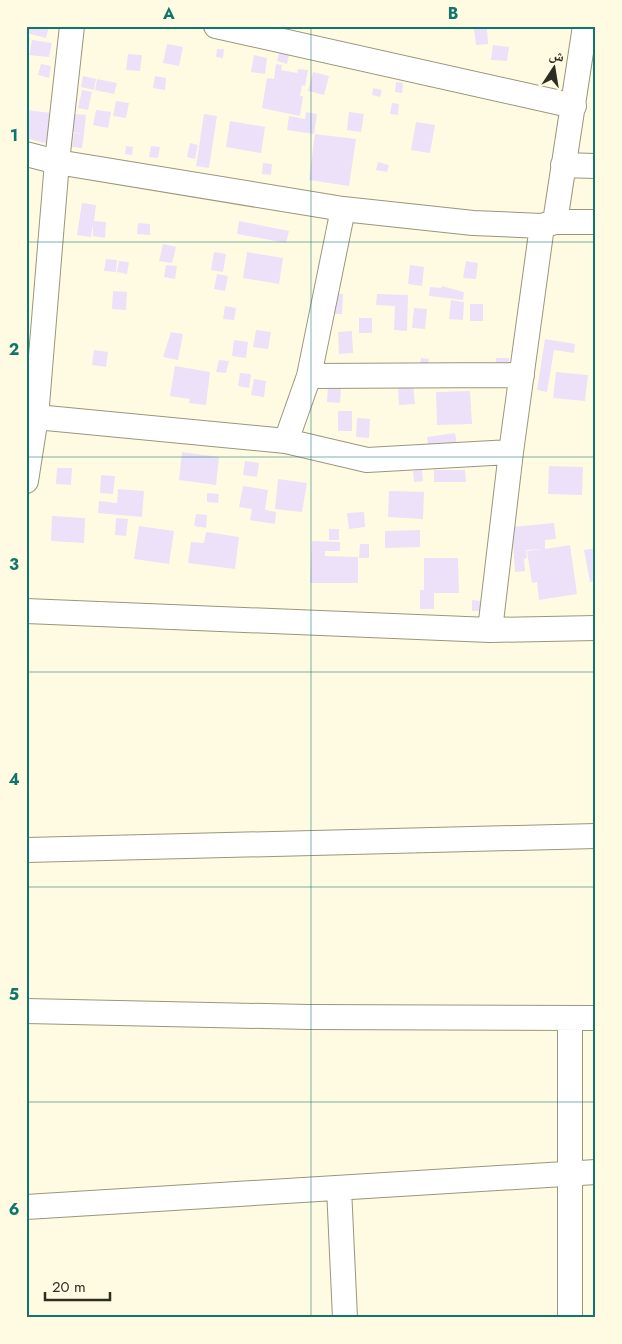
<svg xmlns="http://www.w3.org/2000/svg" width="622" height="1344" viewBox="0 0 622 1344" font-family="Jost,'Noto Naskh Arabic',sans-serif">
<rect width="100%" height="100%" fill="#fffbe2"/>
<path fill="#ece1f8" d="M26,26H49L46,38L26,33Z
M487,28L488,44L476,45L474,29Z
M26,36L30,37L27,53H26Z
M32,40L52,43L49,57L29,55Z
M167,44L183,47L179,66L163,63Z
M493,45L509,47L507,61L491,60Z
M217,49H224L223,58L216,57Z
M279,53L289,55L287,64L277,61Z
M128,54L142,55L140,71L126,70Z
M254,55L267,58L265,74L251,72Z
M41,64L51,66L49,78L38,75Z
M276,64L282,65L281,70L297,73L298,69L308,70L305,86L302,85L300,96H303L300,116L262,108L267,78L274,79Z
M313,72L329,76L324,95L308,91Z
M83,76L96,79L94,90L81,87Z
M155,76L166,78L165,90L153,88Z
M97,79L117,83L114,94L95,90Z
M396,82L403,83L402,93L395,92Z
M373,88L382,90L380,97L372,95Z
M82,90L92,92L88,110L78,108Z
M116,101L129,103L126,118L113,116Z
M392,103L399,104L398,115L390,114Z
M26,110L52,113L48,144L26,138Z
M96,110L111,112L108,128L93,125Z
M306,112L317,114L314,134L287,130L289,116L305,119Z
M349,112L364,114L361,132L347,130Z
M75,114L86,115L84,134L73,132Z
M204,114L217,116L209,168L196,166Z
M230,121L265,127L261,153L226,147Z
M416,122L435,125L430,153L411,150Z
M74,133L84,134L82,148L72,147Z
M315,134L356,139L349,186L309,180Z
M190,143L198,145L195,159L187,157Z
M126,146L133,147L132,155L125,154Z
M151,146L160,147L158,158L149,157Z
M378,162L389,165L387,172L376,170Z
M263,163L272,164L271,175L262,174Z
M82,203L96,205L94,221L106,222L105,238L93,236V224L91,237L77,235Z
M239,221L289,231L286,243L237,234Z
M138,223L150,224V235L137,234Z
M163,244L176,247L172,263L159,261Z
M214,252L226,254L223,272L211,270Z
M247,252L283,258L279,284L243,278Z
M106,259L117,260L116,272L104,271Z
M119,261L129,262L127,274L117,272Z
M466,261L478,263L476,279L463,278Z
M166,265L177,266L175,279L164,277Z
M410,265L424,267L422,286L408,284Z
M217,274L228,276L225,291L214,289Z
M442,286L464,292L463,300L429,296L430,287L441,288Z
M113,291L127,292L126,310L112,309Z
M333,294H343L342,314H331Z
M377,294L408,295L407,331L394,330L395,306L376,305Z
M451,300L464,302L463,320L449,319Z
M470,304H483V321H470Z
M225,306L236,308L234,320L223,319Z
M414,308L427,309L425,329L412,328Z
M359,318H372V333H359Z
M256,330L271,332L268,349L253,347Z
M352,331L353,353L339,354L338,332Z
M171,332L183,334L178,360L163,357Z
M545,339L575,344L574,353L554,350L547,392L537,390Z
M234,340L248,342L246,358L232,356Z
M94,350L108,352L106,367L92,365Z
M421,358L429,359L428,367L420,366Z
M496,358H509V371H495Z
M219,360L229,361L226,373L216,372Z
M175,366L210,372L206,405L189,403L190,399L170,396Z
M556,372L588,375L585,401L553,398Z
M240,373L251,374L249,388L238,386Z
M254,379L266,381L264,397L251,395Z
M413,384L415,404L399,405L398,385Z
M328,386L341,387L340,403L327,402Z
M470,391L472,424L437,425L436,392Z
M338,411H352V431H338Z
M357,418L370,419L369,438L356,437Z
M455,433L457,445L429,449L427,437Z
M182,452L219,457L216,485L179,480Z
M245,461L259,463L257,477L243,475Z
M549,466L583,467L582,495L548,494Z
M57,468H72L71,485L56,484Z
M422,470L423,481L414,482L413,471Z
M434,470H465L466,482H434Z
M101,475L115,476L113,494L100,493Z
M278,479L307,483L302,512L275,509Z
M243,486L268,490L265,510L276,512L275,524L250,520L252,509L239,507Z
M118,489L144,491L142,517L98,513L99,501L117,503Z
M389,491L424,492L423,519L388,517Z
M207,493L219,494L218,503L207,502Z
M364,512L365,527L349,529L347,513Z
M196,514L207,515L206,528L194,526Z
M52,516L85,518L84,543L51,541Z
M116,518L128,519L126,536L115,535Z
M554,523L556,539L545,540V549L570,545L577,594L539,600L537,582L532,583L527,551L542,549L526,550L527,558L524,559L525,571L515,572L512,527Z
M139,526L174,531L169,564L134,559Z
M329,529H339V540H329Z
M420,530V547L385,548V531Z
M206,532L239,537L235,569L188,563L191,542L204,543Z
M312,541L340,542V551H325V556L358,557V583H310Z
M360,544H369V558H359Z
M596,548V581L590,582L584,550Z
M424,558H458L459,593H434V609H420V590H424Z
M472,600L481,601L480,611H472Z"/>
<g fill="none" stroke-linecap="round" stroke-linejoin="round">
<defs>
<path id="minor" d="M216,26L574,106
M26,154L57,162L343,209L473,223L542,226L555,222H596
M563,165L596,166
M555,222L585,26
M309,376L522,375
M36,417L286,441L367,460L511,452
M286,441L309,376L343,209
M26,481L36,417L57,162L72,26
M26,611L490,630L596,628
M490,630L511,452L542,226
M26,850L596,836
M26,1011L308,1017L596,1018
M570,1019V1318
M339,1188L345,1318
M26,1207L596,1172"/>
</defs>
<use href="#minor" stroke="#99967e" stroke-width="26"/>
<use href="#minor" stroke="#fff" stroke-width="24"/>
</g>
<path fill="none" stroke="#0f766e" stroke-width="1" stroke-opacity="0.55" d="M311,26V1318M26,242H596M26,457H596M26,672H596M26,887H596M26,1102H596"/>
<rect width="622" height="1344" fill="none" stroke="#fffbe2" stroke-width="55"/>
<g transform="translate(554 68) rotate(12)" stroke="#fffbe2" stroke-width="4" paint-order="stroke">
<path d="M0-4L9 19L0 12L-9 19Z" fill="#2e2d23"/>
<text y="-8" font-size="14" font-weight="bold" text-anchor="middle" fill="#2e2d23">ش</text>
</g>
<path d="M45 1292v8h65v-8" fill="none" stroke="#2e2d23" stroke-width="2.5"/>
<text x="52" y="1292" font-size="15" fill="#2e2d23" stroke="#fffbe2" stroke-width="4" paint-order="stroke">20 m</text>
<rect x="28" y="28" width="566" height="1288" fill="none" stroke="#0f766e" stroke-width="2"/>
<g font-size="16" text-anchor="middle" font-weight="bold" fill="#0f766e">
<text x="169" y="19">A</text>
<text x="453" y="19">B</text>
<text x="14" y="141">1</text>
<text x="14" y="355">2</text>
<text x="14" y="570">3</text>
<text x="14" y="785">4</text>
<text x="14" y="1000">5</text>
<text x="14" y="1215">6</text>
</g>
</svg>
